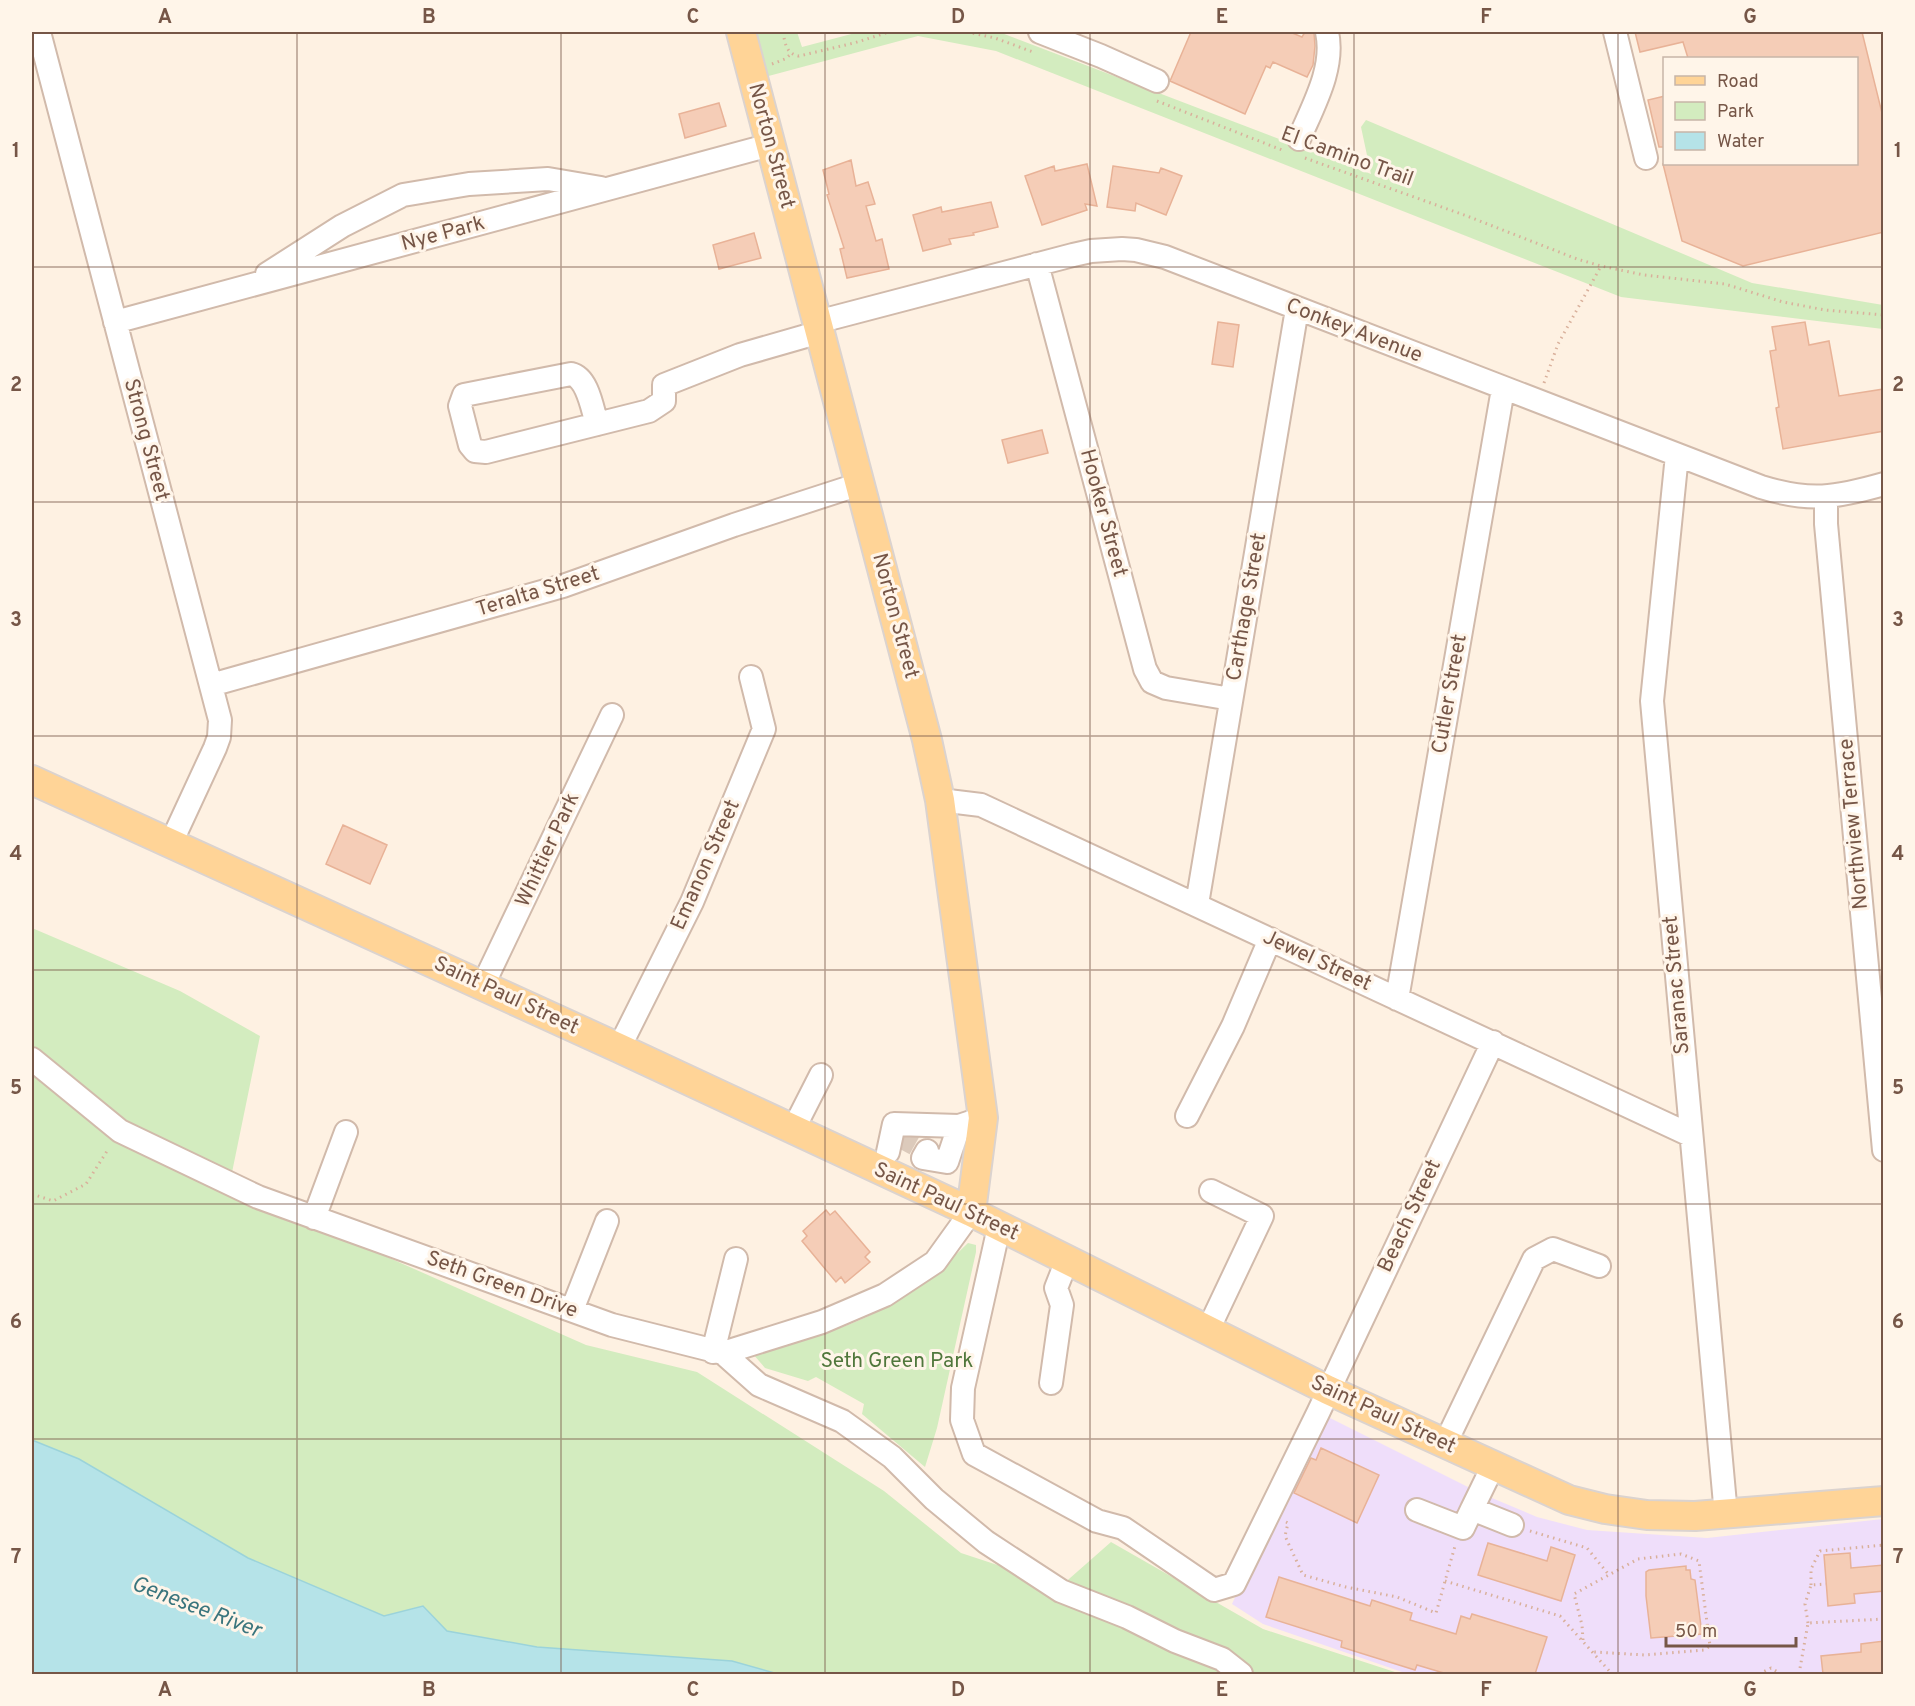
<svg xmlns="http://www.w3.org/2000/svg" width="1915" height="1706" viewBox="0 0 1915 1706" font-family="Overpass,sans-serif">
<rect width="100%" height="100%" fill="#fef1e2"/>
<path fill="#efdefa" d="M1320,1413L1480,1493L1537,1517L1587,1530L1707,1538L1883,1519V1674H1408L1263,1624L1232,1604Z"/>
<path fill="#d3ecbf" d="M741,32H797L802,47L859,32H999L1371,174L1361,127L1366,120L1752,283L1883,305V329L1621,297L996,51L918,36L754,80Z
M32,928L180,991L260,1036L229,1187L586,1345L697,1372L884,1491L961,1553L1061,1586L1111,1542L1263,1629L1401,1674H778L732,1661L537,1647L447,1631L423,1606L384,1616L248,1558L79,1459L32,1440Z
M968,1243L976,1245V1252L937,1428L925,1467L862,1414L864,1404L816,1377L808,1381L765,1368L753,1354C763,1350 773,1345 784,1343C794,1340 805,1339 815,1336C879,1318 922,1288 968,1243Z"/>
<path fill="#b5e3e8" stroke="#9bd3da" stroke-width="1.5" d="M32,1440L79,1459L248,1558L384,1616L423,1606L447,1631L537,1647L732,1661L778,1674H32Z"/>
<path fill="#f5cdb7" stroke="#e8b297" stroke-width="1.5" d="M1191,32H1290L1302,37L1305,32H1310L1314,33L1315,46L1313,65L1307,77L1273,62L1270,68L1266,66L1245,114L1170,81Z
M1635,32H1862L1884,121V232L1743,266L1682,241L1663,164H1857V58H1688L1683,42L1640,52Z
M1665,96V147H1659L1648,100Z
M719,103L726,126L685,138L679,114Z
M851,160L856,186L868,182L875,204L866,206L876,241L882,239L889,269L847,278L840,249L844,248L827,195L829,194L823,170Z
M1087,164L1097,206L1085,204L1087,210L1042,225L1025,176L1054,166L1055,171Z
M1113,166L1159,173L1161,168L1182,176L1166,215L1136,203L1135,211L1107,207Z
M991,202L998,227L973,233L974,235L949,239L951,244L923,251L913,215L941,207L942,212Z
M754,233L761,258L719,269L713,245Z
M1218,322L1239,325L1233,367L1212,364Z
M1805,322L1809,345L1829,341L1839,396L1884,389V431L1783,449L1776,408L1779,407L1770,351L1776,350L1772,327Z
M1042,430L1048,453L1008,463L1002,440Z
M343,825L387,845L370,884L326,864Z
M826,1210L830,1215L835,1211L870,1252L865,1257L870,1262L845,1283L841,1277L836,1282L802,1241L807,1236L803,1231Z
M1321,1448L1379,1475L1357,1523L1294,1493L1311,1458L1316,1460Z
M1488,1543L1547,1561L1551,1547L1575,1555L1561,1601L1478,1575Z
M1850,1553L1851,1568L1884,1565V1591L1854,1594L1855,1603L1828,1606L1824,1555Z
M1686,1566V1570H1690L1691,1579L1695,1580L1702,1634L1651,1638L1646,1596V1572L1649,1570Z
M1279,1577L1370,1606L1372,1600L1412,1613L1410,1620L1456,1634L1461,1616L1470,1619L1472,1614L1547,1637L1535,1674H1447L1417,1665L1415,1670L1341,1647L1342,1641L1266,1617Z
M1884,1641V1674H1823L1821,1656L1861,1652V1644Z"/>
<g fill="none" stroke-linecap="round" stroke-linejoin="round">
<path stroke="#dccabb" stroke-width="22" stroke-dasharray="22 11" stroke-linecap="butt" d="M900,1149L911,1129"/>
<defs>
<path id="minor" d="M39,32L220,720L219,737L215,748L171,843
M1040,32L1101,56L1157,81
M1615,32L1646,158
M1299,139C1313,106 1335,68 1327,32
M1037,264L1145,669L1152,682L1166,688L1231,699
M267,274L342,226L403,195L469,184L548,179L601,188
M115,322L770,145
M817,322L1073,255L1091,251L1122,249L1136,250L1165,257L1761,487C1810,502 1835,498 1884,484
M597,424C592,408 588,378 571,374L464,395L460,406L470,445L475,451L486,452L649,411L664,401V385L740,355L820,332
M1677,455L1652,701L1726,1515
M1826,498V524L1884,1150
M211,685L563,586L734,525L860,484
M940,800L981,805L1690,1135
M1197,904L1297,309
M483,985L612,715
M1397,999L1503,389
M619,1048L692,902L764,729L751,677
M32,1059L120,1131L258,1197L612,1325L723,1353L822,1322L885,1295L935,1262L971,1212
M1187,1116L1233,1026L1270,939
M793,1130L821,1075
M927,1151L923,1158L947,1162L959,1126L983,1118
M888,1152L894,1124L959,1126
M314,1218L346,1132
M999,1227L963,1388L962,1420L974,1454L1097,1521L1123,1528L1214,1590L1234,1584L1318,1413L1493,1042
M572,1310L607,1221
M1208,1330L1262,1216L1211,1191
M713,1352L736,1259
M723,1353L759,1385L842,1421L892,1457L934,1499L986,1542L1061,1591L1127,1617L1175,1641L1222,1659L1241,1674
M1051,1383L1062,1305L1056,1288L1067,1260
M1445,1444L1534,1259L1553,1249L1599,1266
M1472,1509L1493,1466
M1417,1510L1463,1528L1472,1509L1512,1525"/>
<path id="major" d="M741,32L927,740L940,800L983,1118L971,1212
M32,780L619,1048L971,1212L1328,1390L1569,1500L1605,1509L1647,1515L1695,1516L1884,1501"/>
</defs>
<use href="#minor" stroke="#d1baab" stroke-width="26"/>
<use href="#major" stroke="#dbd3cf" stroke-width="32"/>
<path stroke="#d9b09b" stroke-width="3" stroke-dasharray="1.5 4.5" stroke-linecap="butt" d="M783,32C785,43 786,54 799,56L854,43L889,32
M967,32L995,38L1033,52
M772,64L785,59L791,54
M1157,101L1282,150
M1305,158L1467,216L1577,259L1601,266L1644,275L1725,284L1783,302L1825,310L1884,315
M1544,383L1558,344L1601,266
M32,1194L53,1201L86,1184L109,1148
M1286,1522L1288,1523L1285,1536L1303,1575L1346,1587L1397,1597L1436,1613L1455,1546
M1530,1531L1587,1548L1609,1575
M1445,1581L1560,1616L1612,1674
M1811,1585V1569L1820,1551L1884,1545
M1808,1623L1805,1604L1811,1585L1826,1584
M1583,1640L1582,1625L1574,1594L1638,1559L1681,1554L1699,1561L1710,1646L1704,1650L1645,1655L1594,1652
M1759,1674L1771,1668L1781,1674
M1799,1674L1808,1623L1884,1619"/>
<use href="#minor" stroke="#fff" stroke-width="22"/>
<use href="#major" stroke="#ffd497" stroke-width="28"/>
</g>
<path fill="none" stroke="#765647" stroke-width="1.5" stroke-opacity="0.55" d="M297,32V1674M561,32V1674M825,32V1674M1090,32V1674M1354,32V1674M1618,32V1674M32,267H1884M32,502H1884M32,736H1884M32,970H1884M32,1204H1884M32,1439H1884"/>
<g text-anchor="middle" dominant-baseline="central" stroke-width="6" stroke-linejoin="round" paint-order="stroke">
<g font-size="21" fill="#765647" stroke="#fff5e9">
<text transform="translate(771 146) rotate(75)">Norton Street</text>
<text transform="translate(1347 157) rotate(20)">El Camino Trail</text>
<text transform="translate(443 234) rotate(-15)">Nye Park</text>
<text transform="translate(1354 331) rotate(21)">Conkey Avenue</text>
<text transform="translate(146 440) rotate(75)">Strong Street</text>
<text transform="translate(1103 513) rotate(75)">Hooker Street</text>
<text transform="translate(538 592) rotate(-17)">Teralta Street</text>
<text transform="translate(1247 607) rotate(-80)">Carthage Street</text>
<text transform="translate(895 616) rotate(75)">Norton Street</text>
<text transform="translate(1450 694) rotate(-80)">Cutler Street</text>
<text transform="translate(1854 824) rotate(-95)">Northview Terrace</text>
<text transform="translate(548 850) rotate(-65)">Whittier Park</text>
<text transform="translate(706 865) rotate(-66)">Emanon Street</text>
<text transform="translate(1317 961) rotate(25)">Jewel Street</text>
<text transform="translate(1677 985) rotate(-95)">Saranac Street</text>
<text transform="translate(506 996) rotate(25)">Saint Paul Street</text>
<text transform="translate(946 1202) rotate(25)">Saint Paul Street</text>
<text transform="translate(1410 1216) rotate(-65)">Beach Street</text>
<text transform="translate(502 1285) rotate(20)">Seth Green Drive</text>
<text transform="translate(1383 1415) rotate(25)">Saint Paul Street</text>
</g>
<g font-size="21" fill="#50773c" stroke="#fff5e9">
<text x="897" y="1361">Seth Green Park</text>
</g>
<g font-size="22" font-style="italic" fill="#3a757d" stroke="#fff5e9">
<text transform="translate(196 1608) rotate(21)">Genesee River</text>
</g>
</g>
<rect width="1915" height="1706" fill="none" stroke="#fff5e9" stroke-width="66"/>
<rect x="1663" y="57" width="195" height="108" fill="#fff5e9" stroke="#c8b5a8" stroke-width="1.5"/>
<rect x="1675" y="76" width="30" height="9" fill="#ffd497" stroke="#c8b5a8" stroke-width="1.5"/>
<text x="1717" y="87" font-size="18" fill="#765647">Road</text>
<rect x="1675" y="102" width="30" height="18" fill="#d3ecbf" stroke="#c8b5a8" stroke-width="1.5"/>
<text x="1717" y="117" font-size="18" fill="#765647">Park</text>
<rect x="1675" y="132" width="30" height="18" fill="#b5e3e8" stroke="#c8b5a8" stroke-width="1.5"/>
<text x="1717" y="147" font-size="18" fill="#765647">Water</text>
<path d="M1666 1637v9h130v-9" fill="none" stroke="#765647" stroke-width="3"/>
<text x="1675" y="1637" font-size="18" fill="#765647" stroke="#fff5e9" stroke-width="4.5" paint-order="stroke">50 m</text>
<rect x="33" y="33" width="1849" height="1640" fill="none" stroke="#765647" stroke-width="2"/>
<g font-size="20" text-anchor="middle" font-weight="bold" fill="#765647">
<text x="165" y="23">A</text>
<text x="429" y="23">B</text>
<text x="693" y="23">C</text>
<text x="958" y="23">D</text>
<text x="1222" y="23">E</text>
<text x="1486" y="23">F</text>
<text x="1750" y="23">G</text>
<text x="16" y="157">1</text>
<text x="1898" y="157">1</text>
<text x="16" y="391">2</text>
<text x="1898" y="391">2</text>
<text x="16" y="626">3</text>
<text x="1898" y="626">3</text>
<text x="16" y="860">4</text>
<text x="1898" y="860">4</text>
<text x="16" y="1094">5</text>
<text x="1898" y="1094">5</text>
<text x="16" y="1328">6</text>
<text x="1898" y="1328">6</text>
<text x="16" y="1563">7</text>
<text x="1898" y="1563">7</text>
<text x="165" y="1696">A</text>
<text x="429" y="1696">B</text>
<text x="693" y="1696">C</text>
<text x="958" y="1696">D</text>
<text x="1222" y="1696">E</text>
<text x="1486" y="1696">F</text>
<text x="1750" y="1696">G</text>
</g>
</svg>
